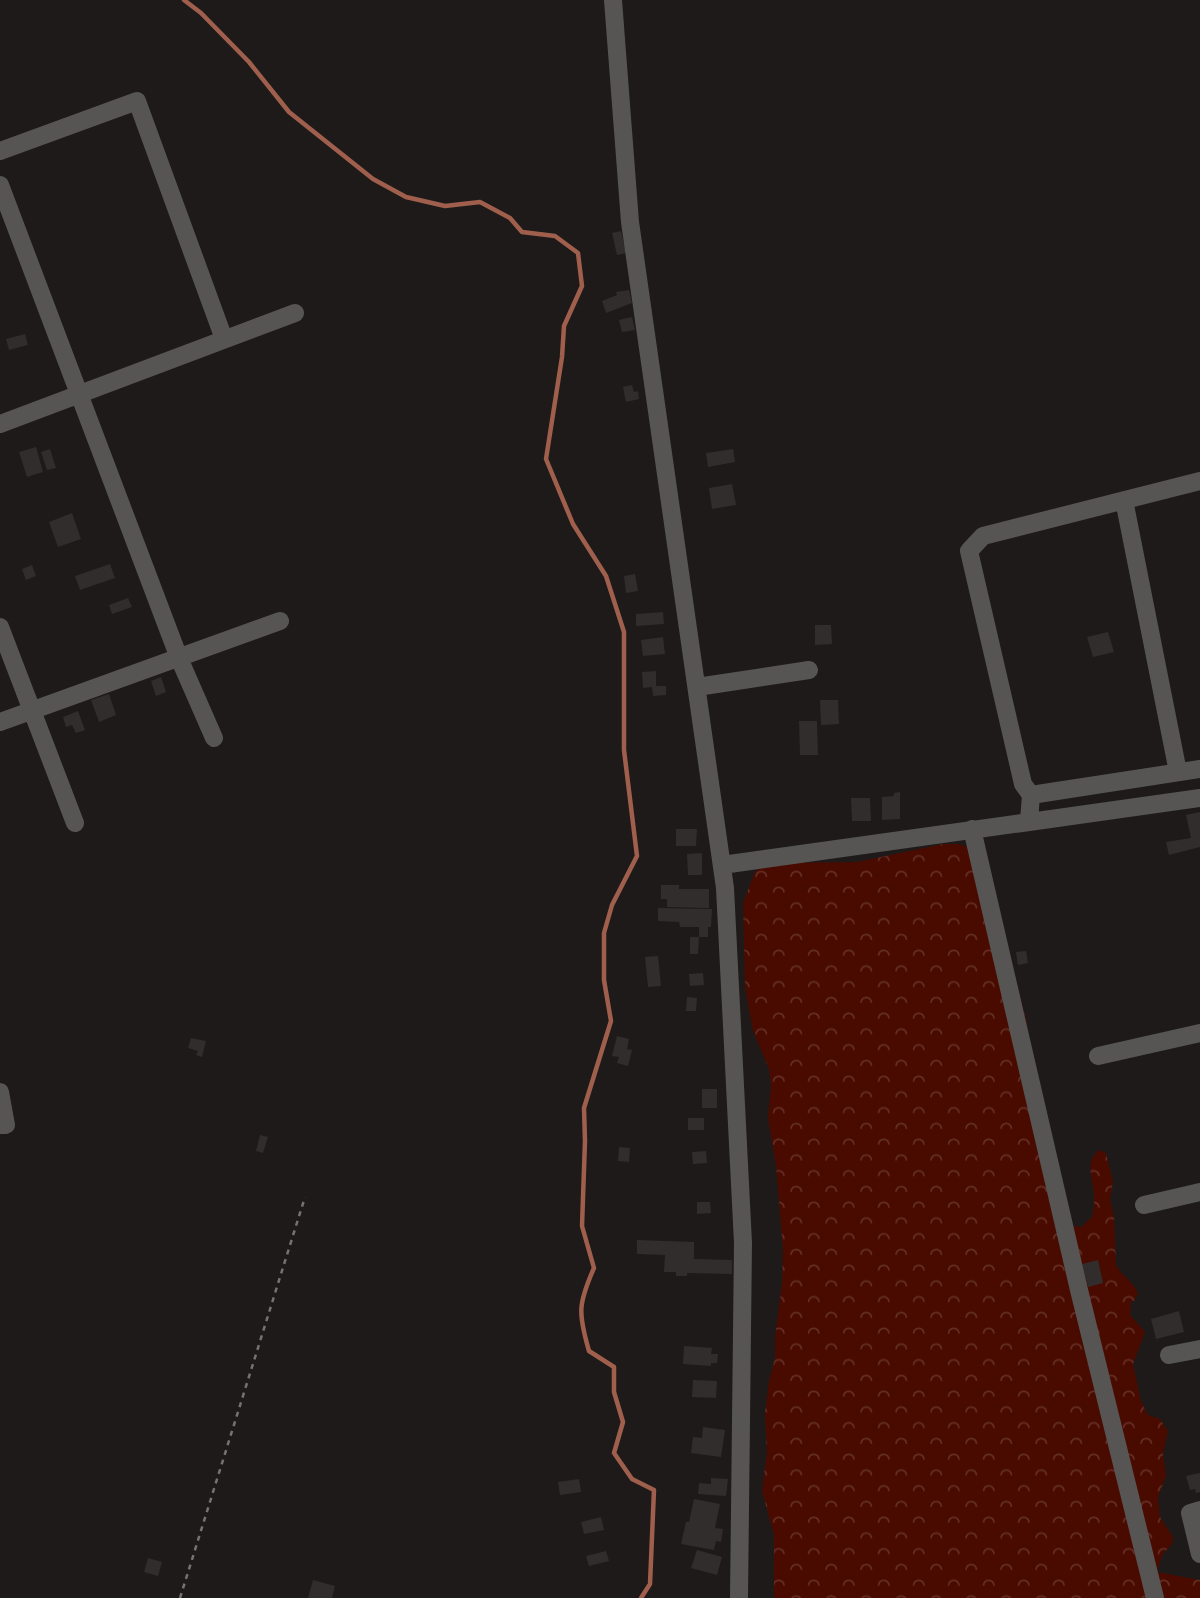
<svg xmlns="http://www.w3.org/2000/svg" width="1200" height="1598" viewBox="0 0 1200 1598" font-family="'Noto Serif',serif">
<defs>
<pattern id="forest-crowns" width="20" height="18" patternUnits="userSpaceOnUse" patternTransform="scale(1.75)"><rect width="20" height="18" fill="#490b00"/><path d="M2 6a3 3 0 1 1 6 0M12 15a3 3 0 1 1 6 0" fill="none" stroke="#632e25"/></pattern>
</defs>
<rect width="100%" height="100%" fill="#1d1a19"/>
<path fill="url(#forest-crowns)" d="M943,844H957L972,848L1011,964L1026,1019L1032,1065L1044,1099L1045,1115L1068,1222L1074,1226L1081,1227L1092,1217C1094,1207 1095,1198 1093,1187C1091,1173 1086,1161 1099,1150L1106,1153L1113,1182L1110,1200L1114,1216L1116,1265C1122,1276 1134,1282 1138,1294L1134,1301H1131L1130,1315L1145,1332L1133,1364L1141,1401L1148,1415L1160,1419L1168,1431L1163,1454L1166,1476L1158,1497L1160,1517L1173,1537L1172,1544L1162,1555L1157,1572L1200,1580V1598H774V1535L762,1491L767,1452L765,1413L769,1381L775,1358V1337L782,1283L783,1250L776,1166L768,1118L771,1085L769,1069L753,1031L745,988L743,903L755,872L760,867L774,863L857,862Z"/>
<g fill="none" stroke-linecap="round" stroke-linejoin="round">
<path stroke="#a05f4c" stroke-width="4.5" d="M184,0L201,13L249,62L289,112L373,179L406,197L445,206L480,202L510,218L522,232L555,236L578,253L582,286L564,326L562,357L546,459L573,524L606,576L624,632V750L637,856L612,905L604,933V980L611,1021L584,1108L585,1141L582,1226L594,1268C578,1304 578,1313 589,1351L614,1367V1392L623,1422L614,1453L632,1479L654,1490L650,1584L641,1598"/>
</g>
<path fill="#312d2c" d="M621,231L626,253L617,255L612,233Z
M629,290L632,303L606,313L602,301L617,295L616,292Z
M632,317L635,330L622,332L619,320Z
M25,334L28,345L9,350L6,339Z
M632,385L634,392L638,391L639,399L626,402L623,387Z
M36,447L43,472L27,477L19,452Z
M50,449L56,468L47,470L41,452Z
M733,449L735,462L708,467L706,453Z
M732,484L736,505L712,509L709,488Z
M72,513L81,539L58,547L49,522Z
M110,564L115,578L80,590L75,576Z
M32,565L36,576L26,580L22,569Z
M635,574L638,591L626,593L624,576Z
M128,598L132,607L112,614L109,605Z
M663,612L664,624L636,626V614Z
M815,625H831L832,644L815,645Z
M1108,632L1114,652L1093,657L1087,637Z
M663,637L665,654L643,656L641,640Z
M656,671V686H666V695L653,696L652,687L643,688L642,672Z
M161,677L166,692L156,696L151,681Z
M109,694L116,715L99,722L91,700Z
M820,700H838L839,724L821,725Z
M78,711L85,730L76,733L72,725L66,727L63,717Z
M799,721H817L818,755H800Z
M900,792V819L882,820V797L894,796V793Z
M851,798H870L871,821H852Z
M1200,812V847L1169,855L1166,842L1191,838L1186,815Z
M676,829H697L696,846H676Z
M702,853V875H688L687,854Z
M661,885H679V889H709V908L667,907V899H661Z
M658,908L712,909L711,927H708V937H699V927H680L679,922L658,921Z
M690,937H699L698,954H690Z
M1026,951L1028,963L1018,965L1016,952Z
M658,956L661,986L648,987L645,957Z
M703,973L704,985L690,986L689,974Z
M687,997L697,998L696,1011H686Z
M617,1036L629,1039L627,1049L632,1050L628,1066L617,1063L619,1057L612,1056Z
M191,1038L206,1041L202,1057L196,1055L198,1051L188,1048Z
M702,1089H717V1108H702Z
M688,1118H704V1130H688Z
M260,1135L268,1137L263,1153L256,1151Z
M619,1147L630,1148L629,1162L618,1161Z
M706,1151L707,1163L693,1164L692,1152Z
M697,1202H710L711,1213L697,1214Z
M637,1240L694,1242V1259L732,1260V1274L687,1273V1276H676V1272H664L665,1255L637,1254Z
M1098,1260L1103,1283L1088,1287L1082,1264Z
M1179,1311L1184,1332L1156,1339L1151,1319Z
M684,1346L712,1348L711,1354H718L717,1363H711V1366L683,1364Z
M693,1380L717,1381L716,1398L692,1397Z
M703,1427L725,1430L721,1457L691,1453L693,1437L702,1438Z
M1200,1473V1492L1196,1493L1195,1489L1190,1490L1186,1476Z
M711,1478L728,1479L726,1496L698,1494L699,1483L711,1484Z
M579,1479L581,1492L560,1495L558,1482Z
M694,1499L720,1504L715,1528L723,1529L721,1542L716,1541L714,1550L681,1544L686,1522H689Z
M601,1517L604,1530L584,1534L581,1522Z
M697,1550L722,1557L717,1575L691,1568Z
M606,1551L609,1561L589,1566L586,1556Z
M148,1558L162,1562L158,1576L144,1572Z
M313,1580L335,1586L332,1598H308Z"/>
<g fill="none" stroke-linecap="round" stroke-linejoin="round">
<path stroke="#757372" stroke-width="2.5" stroke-dasharray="5 5" stroke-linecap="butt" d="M180,1598L305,1197"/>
<path stroke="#565554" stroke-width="18" d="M613,0L630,222L725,888L743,1243L739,1598
M0,151L137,101L224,339
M0,185L179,658L214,738
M0,424L295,313
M1124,500L1178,772
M0,627L75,823
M697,687L809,670
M0,722L280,621
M1031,795L1200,769
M1029,821L1031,795L1023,784L969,551L983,536L1200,481
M972,829L1079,1290L1155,1598
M722,865L1200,798
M1098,1056L1200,1033
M0,1092L6,1125H0
M1144,1205L1200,1192
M1169,1355L1200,1349
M1200,1510L1190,1513L1200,1554"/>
</g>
</svg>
